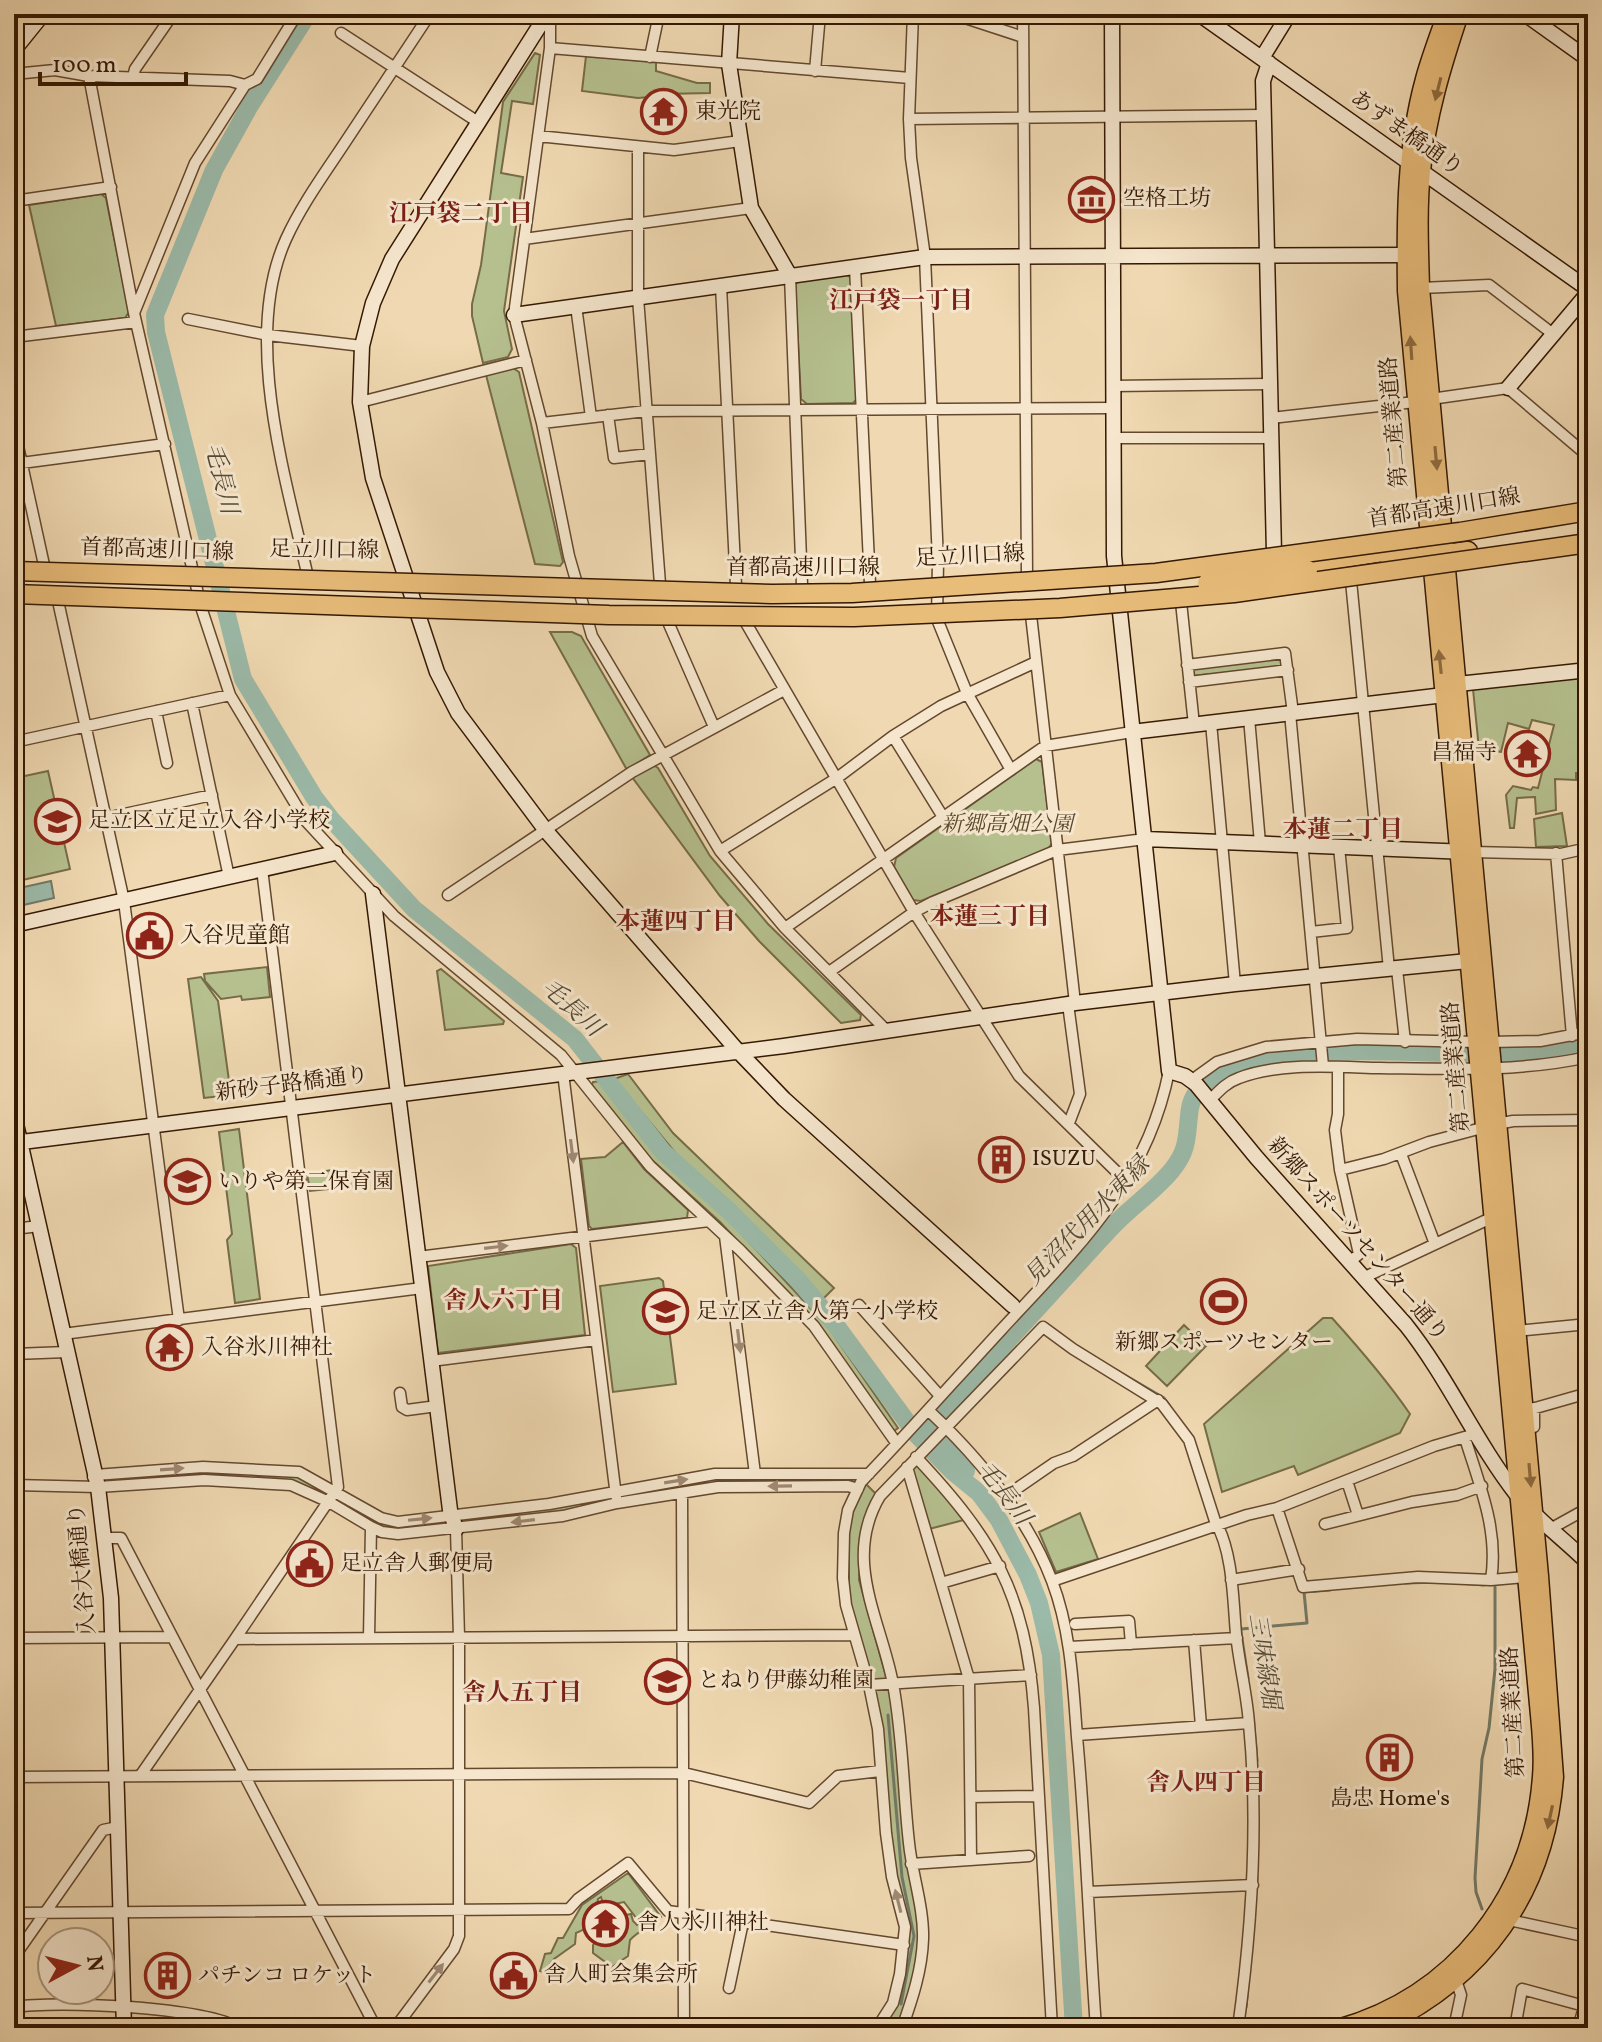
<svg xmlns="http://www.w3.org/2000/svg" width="1602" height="2042" viewBox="0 0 1602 2042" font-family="Vollkorn,'Noto Serif JP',serif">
<rect width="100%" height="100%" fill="#f0d9b2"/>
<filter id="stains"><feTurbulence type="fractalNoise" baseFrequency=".0025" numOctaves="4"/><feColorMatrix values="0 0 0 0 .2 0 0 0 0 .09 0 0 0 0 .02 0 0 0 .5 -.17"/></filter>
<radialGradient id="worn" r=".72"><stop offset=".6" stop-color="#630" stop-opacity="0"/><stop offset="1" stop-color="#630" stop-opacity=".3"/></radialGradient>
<path fill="#b6c08f" stroke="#766c48" stroke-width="2" d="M535,53L540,55L533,104L512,101L501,173L523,177L504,311L512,349L508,357L483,363L472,316V304L481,265L503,102Z
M586,56L656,62V71L697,83H710V93L662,94L661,96L638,98L582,91Z
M101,194L106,198L129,312L125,318L56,326L29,205Z
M846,274L851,278L857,399L853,403L807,404L801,399L795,285L799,280Z
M513,368L519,372L563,562L560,566L535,564L486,375Z
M550,632H572L581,636L650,755L627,770Z
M1282,657L1283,667L1192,676L1193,668Z
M1579,676L1588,739V773H1576V780L1555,779L1556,810L1536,814L1535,797L1517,798L1514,828H1510L1506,795L1513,786L1531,790L1533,787L1538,788L1554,725L1532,720L1529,729L1508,723L1501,752L1479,749L1473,689L1475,686Z
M1036,759L1042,762L1052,843L1048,849L921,901L913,900L894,867L896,858Z
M653,765L658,768L710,856L768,924L861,1015L860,1020L841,1023L759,941L720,896L632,777Z
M48,771L70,869L14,882V786L21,784L20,777Z
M1562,813L1567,846L1536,847L1534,819Z
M267,967L270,997L242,1000L241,996L221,999L205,981L204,974Z
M441,969L504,1021L503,1024L445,1030L437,971Z
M201,977L218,1001L231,1095L204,1098L188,979Z
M628,1074L673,1133L834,1288L823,1299L803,1275L678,1156L614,1079Z
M602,1081L658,1152L723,1214L828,1327L898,1428L894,1431L815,1323L720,1222L651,1159L592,1085L593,1082Z
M239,1129L260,1299L235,1303L227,1240L232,1234L219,1132Z
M623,1142L644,1169L688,1210L687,1218L592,1229L589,1226L581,1159L605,1157Z
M332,1170L339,1174L366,1171L367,1185L310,1191L307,1174Z
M571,1244L576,1248L585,1335L438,1353L428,1266Z
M659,1278L663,1281L676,1384L613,1392L600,1286Z
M1323,1318H1332C1360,1349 1386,1379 1410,1414L1400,1433L1298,1475L1294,1466L1222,1492L1204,1424Z
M1184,1325L1206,1346L1167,1386L1146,1366Z
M915,1464H919L964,1520L929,1529L910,1469Z
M204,1470L279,1473L305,1478L388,1523L715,1477L859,1476L855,1483L716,1484L554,1514L385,1531L303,1485L103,1484L102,1477Z
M865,1483L877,1495L860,1546L859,1580L889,1687L900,1760L908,1864L921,1939L916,1972L898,2028H884L893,2009L907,1942L895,1876L883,1770L849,1602V1518Z
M1080,1513L1098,1559L1056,1572L1039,1532Z
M628,1873L661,1917C651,1927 640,1929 630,1940L628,1956L612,1967L593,1953V1945L597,1940L626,1915L631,1914L633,1921L637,1925L640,1923L624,1902L604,1906L601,1897L598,1899C597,1915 593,1927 576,1933L575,1944L554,1959L544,1972L540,1971L545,1954L551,1953L558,1938H563L582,1905Z"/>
<path fill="#9bbaa9" stroke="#727966" stroke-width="2" d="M51,881L54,898L19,906L15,889Z"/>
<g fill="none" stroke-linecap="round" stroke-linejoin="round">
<path stroke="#727966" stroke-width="3" d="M1116,1370L1164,1398L1169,1405
M1405,1583L1438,1582
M1461,1583L1484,1585
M1240,1626L1248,1678
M1241,1629L1307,1623L1304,1592L1330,1590
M888,1715L902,1877L914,1936L901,2004
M1253,1717L1257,1761
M1482,1909L1476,1892L1475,1878L1482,1759L1489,1728L1495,1669V1587
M1246,2007L1257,1877"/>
<path stroke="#9bbaa9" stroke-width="18" d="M308,14L249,107L214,170L155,315L156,332L243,679L314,797L331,819L414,909L575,1039L663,1152L728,1210L799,1281L835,1324L916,1434L952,1471L979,1493L999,1520L1028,1575L1039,1603L1051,1655L1074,2028
M966,1471L929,1426C990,1361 1050,1294 1110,1229C1129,1208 1154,1192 1172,1170C1190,1148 1186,1134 1190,1108C1194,1086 1218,1071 1237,1065C1352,1034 1473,1069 1588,1043"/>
<defs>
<path id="street" d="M550,14V48L514,315L542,423L569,556L592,636L720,851L785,928L888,1032
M913,14L909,119L911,158L925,257L938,561L937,619L967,693L1011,770
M953,14L1023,37
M1023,14L1027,576
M341,33L478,122
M550,48L910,78
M650,57L659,14
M815,71L820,14
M14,74L55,70L89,76L230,81L245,85
M89,76L134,313L201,607L230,695L305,820L394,916L561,1055L650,1166L740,1250L814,1326L897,1444
M133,77L135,69L173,14
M909,119L1263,115
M538,136L674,150L740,141
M638,147V298L660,584
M14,201L111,187
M524,239L751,208
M855,267L870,584
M790,276L802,585
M721,286L736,586
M1421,288L1489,285L1553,334
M576,306L591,417
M134,313L195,163L245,85L257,79L297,14
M188,319L268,335L362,346
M14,337L136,322
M1113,386L1270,384
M1431,399L1508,388L1588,456
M360,402L526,360
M608,415L614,458L650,454
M1271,418L1415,402
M542,423L646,411L1113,408
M14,428L44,565
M1114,438H1271
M14,464L165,444
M307,573C285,475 242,336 286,239C302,204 325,173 346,141C374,99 402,57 430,14
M1351,581L1389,969
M58,601L124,901L179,1320
M1181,602L1194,725
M1031,615L1075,1003
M668,622L714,727
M746,623L914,912L1019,1076L1128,1183
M1187,665L1285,653L1293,713
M1189,682L1288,670
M192,703L229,877
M156,711L167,763
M1290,713L1323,1066
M1249,718L1260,843
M1211,723L1235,984
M893,736L943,817
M14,742L230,695
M106,818L212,795
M720,851L837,778L893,736L941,706L1036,662
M1473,852L1561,854L1588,848
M1556,853L1572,1036
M262,869L338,1487L235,1639L854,1635
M448,895L632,772L784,690
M785,928L1045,746L1132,732
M1311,932L1347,928L1339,847
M1397,969L1405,1042
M829,972L914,912L933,902L1057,850L1145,839
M1068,1004L1080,1094L1069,1123
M1490,1042L1540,1041L1588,1032
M1338,1067V1114L1335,1130L1340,1170L1359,1254L1351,1261
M563,1073L616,1496
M1192,1080L1217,1062L1266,1047L1357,1039L1476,1042
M1210,1100C1219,1091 1227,1082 1239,1078C1280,1062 1337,1067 1380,1068C1449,1069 1520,1072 1588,1057
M1401,1154L1435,1244
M1340,1170L1384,1159L1429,1142L1497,1124L1513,1121L1588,1120
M14,1229L39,1226
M725,1236L755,1474
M418,1257L709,1221
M1365,1277L1493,1217
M859,1305L940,1396
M1517,1331L1588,1324
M63,1334L422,1288
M14,1354L67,1352
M431,1361L596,1340
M400,1393L402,1407L407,1410L437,1406
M1534,1408V1427
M928,1410C979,1458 1027,1515 1052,1581C1071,1631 1073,1684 1077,1737C1086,1834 1089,1931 1096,2028
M1525,1411L1588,1393
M1465,1438C1479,1484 1499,1530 1491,1580
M916,1457C994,1540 1025,1593 1034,1708L1052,2028
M907,1467L969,1679L971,1860
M93,1477L95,1475L203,1467L299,1472L381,1518L398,1522L549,1504L715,1474H869
M1347,1481L1358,1515
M14,1485L98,1487L204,1480L291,1485L329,1502L371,1527L382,1532L398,1534L563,1516L617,1503L718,1487L848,1486L858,1489
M682,1493L684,2028
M1006,1496L1054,1463L1073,1456L1158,1400
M1277,1508L1303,1587L1418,1577L1491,1580L1525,1577
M1325,1524L1412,1502L1457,1495L1482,1486
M1552,1528L1588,1508
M105,1538H121L376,2028
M1231,1580L1299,1569
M1052,1581L1247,1515L1277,1508L1434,1446L1475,1434
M941,1583L1000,1566
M1075,1624L1129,1621L1131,1644
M369,1637L371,1527
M14,1638L172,1637
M1194,1640L1201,1726
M1070,1647L1237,1638
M869,1685L1031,1675
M1077,1735L1249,1723
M140,1776L235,1639
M14,1777L684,1773L809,1803L838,1776L880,1771
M971,1797L1039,1796
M911,1864L1029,1856
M1088,1892L1253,1885
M14,1913L569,1909L578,1899L628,1863L668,1911L904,1945
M1509,1920L1588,1937
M14,1957L103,1830L118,1827
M729,1988L743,1922
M14,2007C57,2000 203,2007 239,2028
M395,2028L454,1949L459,1936V1637L456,1529
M877,2028L893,2003L900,1974L905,1927L892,1877L886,1833L878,1729L869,1685L846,1605L843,1578L844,1533L848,1510L861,1482C909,1432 955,1380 1002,1329C1076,1249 1147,1183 1169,1071
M902,2028C912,2000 922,1970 923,1939C924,1908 912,1874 909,1843C903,1790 903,1737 893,1684C881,1620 842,1560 880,1496L1043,1327L1073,1349L1162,1404L1189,1440L1215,1521C1233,1551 1233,1600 1236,1634C1239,1664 1247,1694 1249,1724C1259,1826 1252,1927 1238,2028
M1454,2028L1461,1995L1456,1980
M1515,2028L1522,1989L1588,2007
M1578,2028L1588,1994"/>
<path id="secondary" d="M547,14L392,259L373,303L362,346L360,402L373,478L437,672L458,713L547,832L737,1050L784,1099L1013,1306
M732,14L729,64L751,208L790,276
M1112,14L1114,556L1169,1071L1185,1076L1196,1084L1256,1157L1406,1325C1448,1378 1475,1441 1517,1495C1537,1520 1565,1540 1588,1563
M1199,14L1588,289
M1525,14L1588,59
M14,50L43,14
M1262,58L1289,14
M1269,63L1263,81L1274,553
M514,315L925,257L1406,255
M1508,388L1588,293
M1458,684L1588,670
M1132,732L1444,695
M1145,839L1468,852
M373,894L450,1510L456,1529
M14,925L335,853
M14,1115L98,1487L111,1598L124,2028
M14,1143L784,1046L1075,1003L1235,984L1478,960"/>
<path id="primary" d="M1338,2028C1454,1995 1532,1897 1541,1777C1543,1756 1541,1736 1539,1715L1406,291C1405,220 1405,148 1424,79C1430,57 1438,36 1446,14
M1379,2028C1484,1979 1546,1893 1555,1777L1540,1576L1421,288C1420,250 1418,209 1422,171C1427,117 1443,65 1460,14"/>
<path id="highway" d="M1390,561L1468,551
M1307,564L1407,548"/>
</defs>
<use href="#street" stroke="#64482e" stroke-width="13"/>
<use href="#secondary" stroke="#351802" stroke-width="17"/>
<use href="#primary" stroke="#351802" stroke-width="19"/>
<use href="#highway" stroke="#351802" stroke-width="21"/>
<use href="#street" stroke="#f5e6cd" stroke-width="10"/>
<use href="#secondary" stroke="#f5e6cd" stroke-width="14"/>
<use href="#primary" stroke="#e8bc79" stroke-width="16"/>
<use href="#highway" stroke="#e8bc79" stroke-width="18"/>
<defs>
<path id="highway-bridge" d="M14,571L772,594L852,593L1156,573L1460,532L1588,511
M1207,583L1308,570
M14,594L609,615L854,617L1060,608L1234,593L1588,543"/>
</defs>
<use href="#highway-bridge" stroke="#351802" stroke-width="21" stroke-linecap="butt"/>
<use href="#highway-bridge" stroke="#e8bc79" stroke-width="18"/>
</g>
<defs><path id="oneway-solid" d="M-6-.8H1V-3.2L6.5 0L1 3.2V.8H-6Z" transform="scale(2)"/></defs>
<g fill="#8e6a3e">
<use href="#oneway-solid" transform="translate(1438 89) rotate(104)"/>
<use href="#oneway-solid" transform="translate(1411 348) rotate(-94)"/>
<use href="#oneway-solid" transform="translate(1436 458) rotate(85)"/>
<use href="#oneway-solid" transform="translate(1440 662) rotate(-96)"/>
<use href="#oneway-solid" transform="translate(1530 1475) rotate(85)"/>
<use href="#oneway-solid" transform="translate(1550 1817) rotate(102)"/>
</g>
<g fill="#9f8972">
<use href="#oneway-solid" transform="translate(572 1151) rotate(83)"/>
<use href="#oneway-solid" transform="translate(496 1247) rotate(-7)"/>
<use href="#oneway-solid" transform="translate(739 1341) rotate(83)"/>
<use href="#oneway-solid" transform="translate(172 1469) rotate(-4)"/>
<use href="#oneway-solid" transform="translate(676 1481) rotate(-9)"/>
<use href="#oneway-solid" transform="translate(780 1486) rotate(179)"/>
<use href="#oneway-solid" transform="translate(420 1519) rotate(-6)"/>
<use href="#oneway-solid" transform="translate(523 1521) rotate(173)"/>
<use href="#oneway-solid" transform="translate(898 1901) rotate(-104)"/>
<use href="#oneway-solid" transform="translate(436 1973) rotate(-52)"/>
</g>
<defs>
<symbol id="temple-ring" viewBox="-11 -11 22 22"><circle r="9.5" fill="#f5e6cd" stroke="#8f2418" stroke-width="1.5"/><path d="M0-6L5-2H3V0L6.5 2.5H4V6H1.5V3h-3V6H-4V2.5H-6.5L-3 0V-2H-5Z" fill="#8f2418"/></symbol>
<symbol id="museum-ring" viewBox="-11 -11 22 22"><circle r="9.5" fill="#f5e6cd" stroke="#8f2418" stroke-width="1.5"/><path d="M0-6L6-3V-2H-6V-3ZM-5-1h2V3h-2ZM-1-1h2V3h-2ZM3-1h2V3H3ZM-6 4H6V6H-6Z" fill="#8f2418"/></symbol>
<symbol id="school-ring" viewBox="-11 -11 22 22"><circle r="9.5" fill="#f5e6cd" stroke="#8f2418" stroke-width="1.5"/><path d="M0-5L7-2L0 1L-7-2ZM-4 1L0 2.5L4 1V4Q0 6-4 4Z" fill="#8f2418"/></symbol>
<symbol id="civic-ring" viewBox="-11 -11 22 22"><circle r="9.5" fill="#f5e6cd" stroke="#8f2418" stroke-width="1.5"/><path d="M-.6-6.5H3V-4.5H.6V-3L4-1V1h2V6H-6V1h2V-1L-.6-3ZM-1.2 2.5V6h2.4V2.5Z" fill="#8f2418"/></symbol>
<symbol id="building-ring" viewBox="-11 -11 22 22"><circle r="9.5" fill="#f5e6cd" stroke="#8f2418" stroke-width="1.5"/><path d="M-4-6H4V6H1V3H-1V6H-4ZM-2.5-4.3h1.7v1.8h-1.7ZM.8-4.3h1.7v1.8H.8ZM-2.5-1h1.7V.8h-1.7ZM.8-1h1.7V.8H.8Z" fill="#8f2418"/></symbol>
<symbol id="stadium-ring" viewBox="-11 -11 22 22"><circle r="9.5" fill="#f5e6cd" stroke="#8f2418" stroke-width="1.5"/><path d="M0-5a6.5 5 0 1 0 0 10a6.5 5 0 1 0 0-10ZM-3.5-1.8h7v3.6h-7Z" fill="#8f2418"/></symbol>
</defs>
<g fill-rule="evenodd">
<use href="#temple-ring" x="638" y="86" width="51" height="51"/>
<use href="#museum-ring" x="1066" y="174" width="51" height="51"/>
<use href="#temple-ring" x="1502" y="728" width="51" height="51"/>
<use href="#school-ring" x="32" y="796" width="51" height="51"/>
<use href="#civic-ring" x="124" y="910" width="51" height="51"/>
<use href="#building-ring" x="976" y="1134" width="51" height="51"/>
<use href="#school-ring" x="162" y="1156" width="51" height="51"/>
<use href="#stadium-ring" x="1198" y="1276" width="51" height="51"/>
<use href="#school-ring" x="640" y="1286" width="51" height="51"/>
<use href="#temple-ring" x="144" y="1322" width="51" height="51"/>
<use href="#civic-ring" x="284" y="1538" width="51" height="51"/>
<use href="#school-ring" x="642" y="1656" width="51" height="51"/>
<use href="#building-ring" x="1364" y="1732" width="51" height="51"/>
<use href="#temple-ring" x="580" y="1898" width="51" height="51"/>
<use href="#civic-ring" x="488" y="1950" width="51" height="51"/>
<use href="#building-ring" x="142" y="1950" width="51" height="51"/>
</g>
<g text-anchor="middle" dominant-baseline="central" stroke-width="6" stroke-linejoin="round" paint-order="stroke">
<g font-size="22" fill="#351802" stroke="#f5e6cd" text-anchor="start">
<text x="695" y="112">東光院</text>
<text x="1123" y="199">空格工坊</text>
<text x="1497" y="753" text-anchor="end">昌福寺</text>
<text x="88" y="821">足立区立足立入谷小学校</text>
<text x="180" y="936">入谷児童館</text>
<text x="1032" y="1159">ISUZU</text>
<text x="218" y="1182">いりや第二保育園</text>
<text x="696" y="1312">足立区立舎人第一小学校</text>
<text x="1224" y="1343" text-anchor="middle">新郷スポーツセンター</text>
<text x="201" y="1348">入谷氷川神社</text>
<text x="340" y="1564">足立舎人郵便局</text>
<text x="698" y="1681">とねり伊藤幼稚園</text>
<text x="1390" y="1799" text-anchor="middle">島忠 Home's</text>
<text x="637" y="1923">舎人氷川神社</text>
<text x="544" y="1975">舎人町会集会所</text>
<text x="198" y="1976">パチンコ ロケット</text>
</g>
<g font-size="22" fill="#351802" stroke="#f5e6cd">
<text transform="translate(1406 134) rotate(35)">あずま橋通り</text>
<text transform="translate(1395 422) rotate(-95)">第二産業道路</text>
<text transform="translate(1444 509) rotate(-9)">首都高速川口線</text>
<text transform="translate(157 551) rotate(2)">首都高速川口線</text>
<text transform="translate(324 551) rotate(1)">足立川口線</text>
<text transform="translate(970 557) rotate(-3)">足立川口線</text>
<text x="803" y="568">首都高速川口線</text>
<text transform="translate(1457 1067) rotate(-95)">第二産業道路</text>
<text transform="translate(292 1085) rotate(-7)">新砂子路橋通り</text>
<text transform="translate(1357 1240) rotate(49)">新郷スポーツセンター通り</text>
<text transform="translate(83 1569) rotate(-95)">入谷大橋通り</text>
<text transform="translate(1514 1712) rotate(-93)">第二産業道路</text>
</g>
<g font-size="22" font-style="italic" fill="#5c4a2c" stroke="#f5e6cd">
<text x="1007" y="825">新郷高畑公園</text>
</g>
<g font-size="24" font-weight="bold" fill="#7a1f14" stroke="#f5e6cd">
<text x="461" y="215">江戸袋二丁目</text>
<text x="901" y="302">江戸袋一丁目</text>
<text x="1343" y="831">本蓮二丁目</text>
<text x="990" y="918">本蓮三丁目</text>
<text x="676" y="923">本蓮四丁目</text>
<text x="503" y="1302">舎人六丁目</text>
<text x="522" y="1694">舎人五丁目</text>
<text x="1206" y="1784">舎人四丁目</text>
</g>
<g font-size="24" font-style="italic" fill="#544934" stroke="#f5e6cd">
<text transform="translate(220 479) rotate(76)">毛長川</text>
<text transform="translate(571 1009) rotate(42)">毛長川</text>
<text transform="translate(1088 1222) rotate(-46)">見沼代用水東縁</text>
<text transform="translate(1003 1494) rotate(53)">毛長川</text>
<text transform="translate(1263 1661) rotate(81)">三味線堀</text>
</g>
</g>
<rect width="1602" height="2042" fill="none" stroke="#f0d9b2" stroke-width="48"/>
<rect x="16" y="16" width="1570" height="2010" fill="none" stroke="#351802" stroke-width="4"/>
<rect x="24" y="24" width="1554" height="1994" fill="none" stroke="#351802" stroke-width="2"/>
<g transform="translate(76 1966) rotate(83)"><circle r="38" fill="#f5e6cd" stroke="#a8947c" stroke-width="2"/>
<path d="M0-6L14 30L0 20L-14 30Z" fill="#8f2418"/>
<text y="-12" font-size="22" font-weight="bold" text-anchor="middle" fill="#351802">N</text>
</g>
<path d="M40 72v12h146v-12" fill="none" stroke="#351802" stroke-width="4"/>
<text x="52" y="72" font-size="24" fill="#351802" stroke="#f5e6cd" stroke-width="6" paint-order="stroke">100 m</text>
<rect width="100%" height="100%" filter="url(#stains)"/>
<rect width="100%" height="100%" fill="url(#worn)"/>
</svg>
